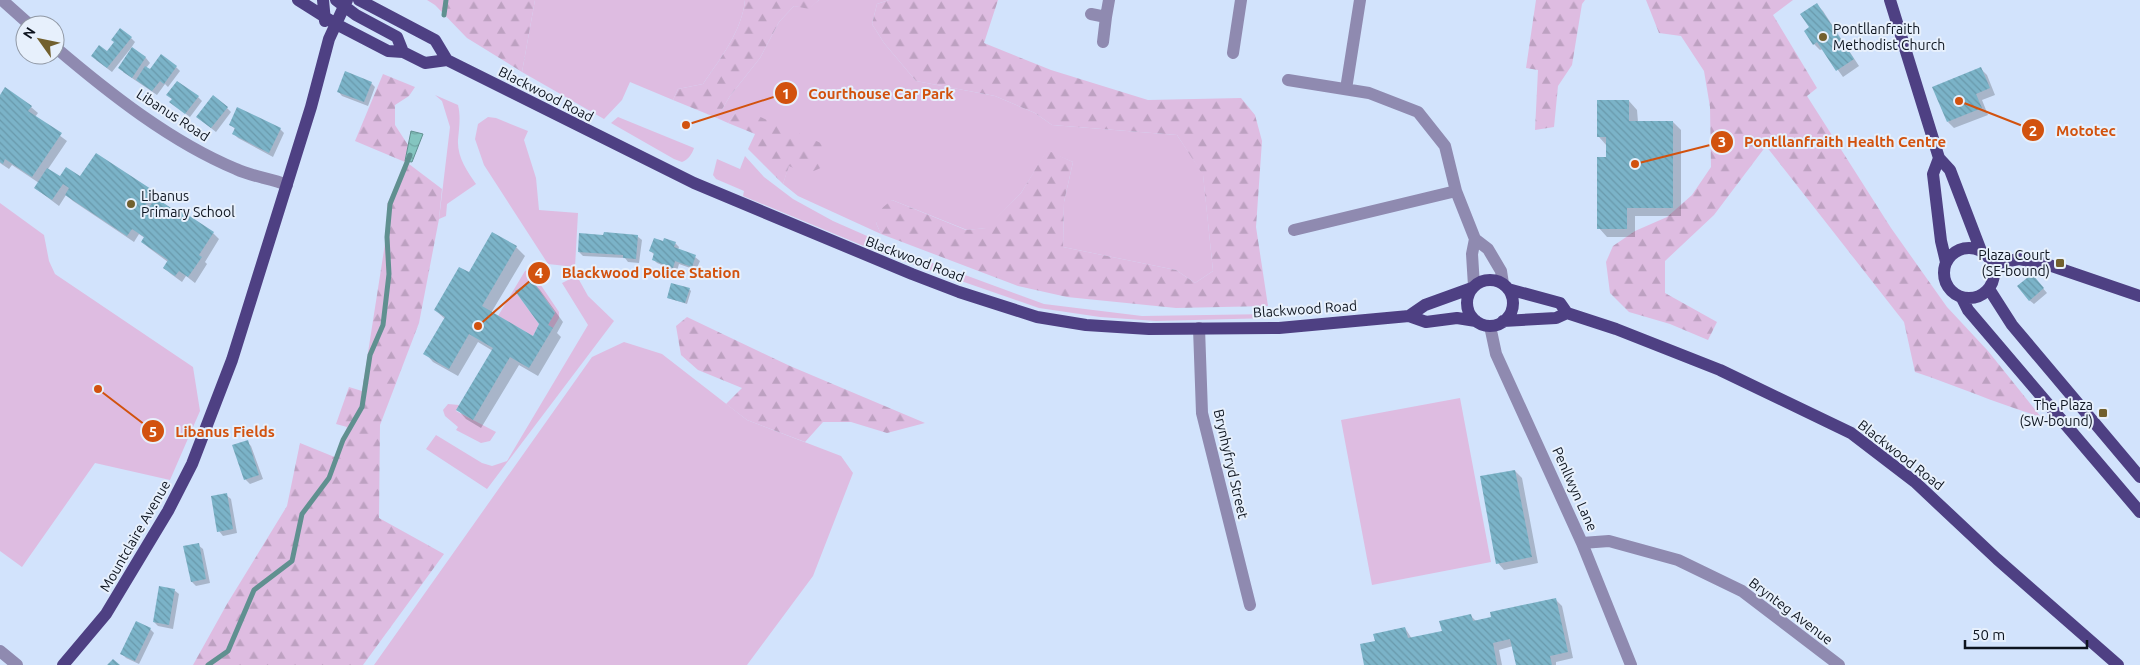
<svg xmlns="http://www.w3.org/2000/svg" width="2140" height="665" viewBox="0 0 2140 665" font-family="Ubuntu,sans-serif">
<defs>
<pattern id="forest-firs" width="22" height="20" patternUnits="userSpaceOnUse" patternTransform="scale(1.25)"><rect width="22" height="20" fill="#debce1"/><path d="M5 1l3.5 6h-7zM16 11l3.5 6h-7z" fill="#bda1c1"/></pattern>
<pattern id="water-waves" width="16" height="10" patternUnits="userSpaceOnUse" patternTransform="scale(1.25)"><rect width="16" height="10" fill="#84c5c0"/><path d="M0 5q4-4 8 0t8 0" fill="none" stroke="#71a8a5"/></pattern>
<pattern id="building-back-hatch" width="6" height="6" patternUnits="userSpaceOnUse" patternTransform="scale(1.25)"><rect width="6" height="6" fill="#7bb3c8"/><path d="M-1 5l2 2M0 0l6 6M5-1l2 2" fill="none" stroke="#6999ab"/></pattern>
</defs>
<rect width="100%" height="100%" fill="#d2e3fc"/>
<path fill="#debce1" d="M535,0H745C742,31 720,59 703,84L678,89L673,100L630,82L622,100L604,119L522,72Z
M819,0H889L877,4L872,24L884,43L916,81L995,96L1035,113L1052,125L1177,135L1203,174L1213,271L1195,283L1176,270L1063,247L1064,202L1073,162L1047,151L1021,193L987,228L967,230L892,200L876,223L881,234L798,196L783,184L789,165L736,112L728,123L717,118L730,96L760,58L779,22L794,6L809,8Z
M435,95L458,105C461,117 459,128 458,140C457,157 467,171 476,184L447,204L446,216L439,219L450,127L442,101Z
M488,117L496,118L528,131L524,140L536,178L539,210L578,213L575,267L548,264L484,165L475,139L478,124Z
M618,117L694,148C692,154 688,160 682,162L674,159L611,123Z
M745,156L764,177L793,199L833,221L908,254L1044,304L1142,316L1272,314L1273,318L1156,321L1100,317L1039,308L883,254L743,196L744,191L716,179L713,175L717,159L740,169Z
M0,203L44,235L49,261L55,274L193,367L200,411L170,480L95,463L22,567L0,551Z
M530,269L559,312V318L553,328L548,325L555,312L532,280L515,291L539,324L533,336L498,316L525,271Z
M578,278L588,296L614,321L487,489L426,449L436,435L482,463L492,466L507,461L588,325L562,283L570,279Z
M624,342L662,354L747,420L841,456L853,473L813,576L747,665H374L592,357Z
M1460,398L1491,562L1372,585L1341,420Z
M448,404L459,405L456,411L496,432L490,441L481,443L456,430L458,427L445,416L443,410Z"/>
<path fill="url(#forest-firs)" d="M427,0H535L522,72L467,38L435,5Z
M745,0H819L809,9L794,6L779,22L760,58L730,96L717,118L673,100L678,89L703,84C720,59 742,31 745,0Z
M889,0H998L984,43L1051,70L1148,100L1241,98L1255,115L1262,141L1256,227L1268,306L1176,308L1067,297L1018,286L881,234L876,223L882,208L892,200L966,230L986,228L1021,193L1047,150L1073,162L1064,202L1063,247L1176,270L1195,283L1213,271L1203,175L1177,135L1052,125L1035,113L995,96L916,81L884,43L872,24L877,4Z
M1536,0H1585L1582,4L1572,65L1558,86L1554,127L1535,130L1538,70L1526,68Z
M1646,0H1793L1773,15L1817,88L1807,96L1891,228L1947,307L1988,351L2041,417C1998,404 1957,386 1915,372L1904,322L1766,146L1714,215L1665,261V293L1717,322L1708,340L1670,324L1629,312L1610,293L1606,262L1613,246L1635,231L1667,217L1692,195L1711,167L1710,107L1704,71L1681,36L1659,33Z
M383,74L415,87L409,96L395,105V125L408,145L405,161L442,189L439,219L419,323L380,425L379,518L444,554L363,665H193L227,604L287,506L300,443L337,458L347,427L336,424L349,387L362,391L389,218L387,205L405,162L355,141Z
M736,112L751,113L828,146L825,166L807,174L789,166L783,184L748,149L755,134L728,123Z
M687,317L790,366L925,423L887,433L851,422H823L805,442L747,420L726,404L742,388L698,370L681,355L676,326Z"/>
<path fill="url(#water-waves)" stroke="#609090" d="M411,131L423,134L412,162L405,161Z"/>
<path fill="#0003" d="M1817,5L1823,11L1859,66L1843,77L1823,49L1820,50L1814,44Z
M131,38L135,42L131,48L146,58L150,63L146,68L150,71L176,67L180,71L168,87L165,84L157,95L123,72L132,49L131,48L112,72L96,60Z
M1981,69L1987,75L1995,95L1982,100L1988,115L1954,128L1948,122Z
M371,83L375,87L368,106L342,96L338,91Z
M168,95L198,97L202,101L190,117L170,102L173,100Z
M0,97L31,107L38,113L35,117L67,141L48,169L60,178H81L96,155L154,192L160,199L159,201L213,233L219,239L205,262L207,264L195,283L186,276L182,282L171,274L164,268L168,262L149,248L142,242L145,238L139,234L134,242L73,201L66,195L59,206L35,188L39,183L12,165L9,169L0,163Z
M1629,101L1637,110L1638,122H1673L1681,130V216H1635V237H1607L1599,228L1607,146L1599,137Z
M227,108L231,112L216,132L202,121Z
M231,125L280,129L284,133L273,157L238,138L234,134L235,129Z
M637,236L642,240L639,263L628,262L625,258L583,256L579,252Z
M664,243H675L679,247L678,250L695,257L700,261L696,270L679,264L677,271L657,263L653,259L655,255L650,251Z
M516,247L525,256L491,313L533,338L541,324L532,281L540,290L563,322L557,333L561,337L538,376L519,365L481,428L466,419L458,410L493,351L478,342L458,376L433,362L425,353L445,319L435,310L469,274Z
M2036,280L2047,293L2034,304L2029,300Z
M689,289L691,291L687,304L668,298Z
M247,442L251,446L263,479L250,484L245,479Z
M1515,471L1522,478L1538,563L1504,570L1498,563Z
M226,495L231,499L237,533L223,536L219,531Z
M198,545L203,549L210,583L196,586L192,582Z
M174,590L179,594L173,629L158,626L154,622Z
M1556,600L1562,606L1573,658L1556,662V665H1517L1513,646L1499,650L1502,665H1366L1376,642L1405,628L1412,639L1443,632L1470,615L1477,622Z
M150,629L154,633L139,664L126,658L122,654Z"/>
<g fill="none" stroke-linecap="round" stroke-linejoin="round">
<path stroke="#609090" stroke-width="5" d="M444,15L446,0
M208,665L228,651L254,590L292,561L302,514L329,478L343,440L362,407L370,355L383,325L389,274L387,237L390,204L410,155"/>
</g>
<path fill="url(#building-back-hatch)" d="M1817,3L1854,59L1836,71L1817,42L1813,45L1804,31L1809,27L1800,14Z
M120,28L132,37L107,68L91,56L99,45L107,51L114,42L111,40Z
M132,47L146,57L132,78L118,68Z
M161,54L177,66L164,84L160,81L152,91L136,80L145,66L150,69Z
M1981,67L1990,88L1976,94L1982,108L1947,122L1932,87Z
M345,71L372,82L364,102L337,92Z
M177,81L199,96L185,114L169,102L172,99L166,95Z
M5,87L32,106L28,111L62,133L32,177L5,159L3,164L0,162V95Z
M213,95L228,107L211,128L196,117Z
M1597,100H1629V121H1673V208H1627V229H1597V157H1606V137H1597Z
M237,107L281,128L269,153L232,134L235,128L229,125Z
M96,153L154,191L143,209L146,211L156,198L177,212L179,209L214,232L199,255L202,257L188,277L179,271L175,276L163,268L168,260L141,242L144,237L132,229L127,236L65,195L69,188L63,184L52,200L34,188L47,168L60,176L66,167L80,176Z
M492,232L517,246L482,306L533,336L539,324L515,291L532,280L555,313L548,325L553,328L529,368L510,357L473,420L456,410L493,348L469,334L449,369L423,354L445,317L434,310L459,267L469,272Z
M604,232L638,235L636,259L623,258V255L578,252L579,233L603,235Z
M654,238L663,241L664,238L676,242L674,247L696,255L692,267L675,261L673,268L652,260L654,253L649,251Z
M2032,274L2044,288L2029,301L2017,286Z
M671,283L690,288L685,303L667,298Z
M248,440L259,475L244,480L232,445Z
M1515,470L1532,557L1496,564L1480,476Z
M227,493L233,529L217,532L211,496Z
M199,543L206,579L191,582L183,546Z
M159,586L175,589L169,625L153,622Z
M1556,598L1568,652L1550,656L1552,665H1516L1510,639L1493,643L1497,665H1364L1360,644L1375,641L1373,634L1405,627L1408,638L1442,631L1439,621L1471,614L1473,621L1491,617L1490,612Z
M136,621L151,628L135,661L120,654Z
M113,659L120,665H107Z"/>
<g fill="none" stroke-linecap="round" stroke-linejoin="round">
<path stroke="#8f8ab0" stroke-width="12" d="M2,0L30,25
M1091,14L1106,17L1103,42
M1106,17L1109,0
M55,47C109,93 171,142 236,169C253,177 270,178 287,185
M1233,53L1241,0
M1288,80L1369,93L1418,112L1445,146L1456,191L1475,239L1488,249L1501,271L1503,284
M1346,89L1360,0
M1294,230L1456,191
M1474,286L1472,254L1475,239
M1490,326L1496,354L1582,543L1631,665
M1199,328L1202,413L1250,605
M1582,543L1609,541L1678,560L1742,591L1839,665
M0,651L17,665"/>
<path stroke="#4e4083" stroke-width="12" d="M298,0L336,24L388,51L403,52L425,63L447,60
M323,0L325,21
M336,0L356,15L397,37L403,52
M359,0L435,40L447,60L694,183L912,274L959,292L1037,317L1086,325L1149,329L1279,328L1409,316L1426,322L1457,318L1476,321
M1890,0L1939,158L1950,170L1981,251
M1939,158L1933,174L1941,241L1946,262
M1944 273a25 25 0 1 1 50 0a25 25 0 1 1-50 0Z
M1993,264L2019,259L2046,264L2140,296
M1467 303a23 23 0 1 1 46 0a23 23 0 1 1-46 0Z
M1508,289L1560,303L1567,313L1616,329L1720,370L1851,433L1915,482L1997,559L2118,665
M1989,289L2012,325L2140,477
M1962,298L1968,310L2140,512
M1409,316L1425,305L1472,288
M1503,321L1556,318L1567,313
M63,665L106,614L168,511L192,464L232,360L311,107L329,39L347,0"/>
</g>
<g fill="#72602e" stroke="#e7f0fc" stroke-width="2">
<circle cx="1823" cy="37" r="5"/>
<circle cx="131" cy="204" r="5"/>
<rect x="2055" y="258" width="10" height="10" rx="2.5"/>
<rect x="2098" y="408" width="10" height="10" rx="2.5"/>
</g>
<g text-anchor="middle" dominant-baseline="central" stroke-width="4" stroke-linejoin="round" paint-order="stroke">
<g font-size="14" fill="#0d141f" stroke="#e7f0fc" text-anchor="start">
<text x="1833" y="29">Pontllanfraith<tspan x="1833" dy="16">Methodist Church</tspan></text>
<text x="141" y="196">Libanus<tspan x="141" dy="16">Primary School</tspan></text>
<text x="2050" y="255" text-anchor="end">Plaza Court<tspan x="2050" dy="16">(SE-bound)</tspan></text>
<text x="2093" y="405" text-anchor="end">The Plaza<tspan x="2093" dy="16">(SW-bound)</tspan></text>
</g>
<g font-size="14" fill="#0d141f" stroke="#e7f0fc">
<text transform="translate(546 94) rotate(27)">Blackwood Road</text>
<text transform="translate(173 115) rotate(33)">Libanus Road</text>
<text transform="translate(915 259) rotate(21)">Blackwood Road</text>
<text transform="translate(1305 309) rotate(-4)">Blackwood Road</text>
<text transform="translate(1901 455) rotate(38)">Blackwood Road</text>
<text transform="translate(1231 464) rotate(77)">Brynhyfryd Street</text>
<text transform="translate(1575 489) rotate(66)">Penllwyn Lane</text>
<text transform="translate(135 536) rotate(-60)">Mountclaire Avenue</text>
<text transform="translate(1791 611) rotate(37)">Brynteg Avenue</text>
</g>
</g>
<path fill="none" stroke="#d2520e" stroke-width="2" d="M686 125L786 93M1959 101L2033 130M1635 164L1722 142M478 326L539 273M98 389L153 431"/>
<g fill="#d2520e" stroke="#e7f0fc" stroke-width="2">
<circle cx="686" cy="125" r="5"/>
<circle cx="1959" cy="101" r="5"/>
<circle cx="1635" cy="164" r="5"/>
<circle cx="478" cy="326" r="5"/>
<circle cx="98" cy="389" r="5"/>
<circle cx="786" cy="93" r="12"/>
<circle cx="2033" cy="130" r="12"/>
<circle cx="1722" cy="142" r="12"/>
<circle cx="539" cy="273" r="12"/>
<circle cx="153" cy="431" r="12"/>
</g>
<g font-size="15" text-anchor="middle" font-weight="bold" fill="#fff">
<text x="786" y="99">1</text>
<text x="2033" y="136">2</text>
<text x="1722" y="147">3</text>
<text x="539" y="278">4</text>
<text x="153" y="437">5</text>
</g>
<g font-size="15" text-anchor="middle" font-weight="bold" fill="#d2520e" stroke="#e7f0fc" stroke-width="4" stroke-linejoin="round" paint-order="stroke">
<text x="881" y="99">Courthouse Car Park</text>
<text x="2086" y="136">Mototec</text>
<text x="1845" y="147">Pontllanfraith Health Centre</text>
<text x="651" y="278">Blackwood Police Station</text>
<text x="225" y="437">Libanus Fields</text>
</g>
<g transform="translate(40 40) rotate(303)"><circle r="24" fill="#e7f0fc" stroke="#9098a4"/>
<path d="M0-4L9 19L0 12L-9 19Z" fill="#72602e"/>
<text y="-8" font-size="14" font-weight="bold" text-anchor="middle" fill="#0d141f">N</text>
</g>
<path d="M1965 640v8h122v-8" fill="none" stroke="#0d141f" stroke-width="2.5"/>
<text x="1972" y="640" font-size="15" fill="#0d141f" stroke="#e7f0fc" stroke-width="4" paint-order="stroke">50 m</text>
</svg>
